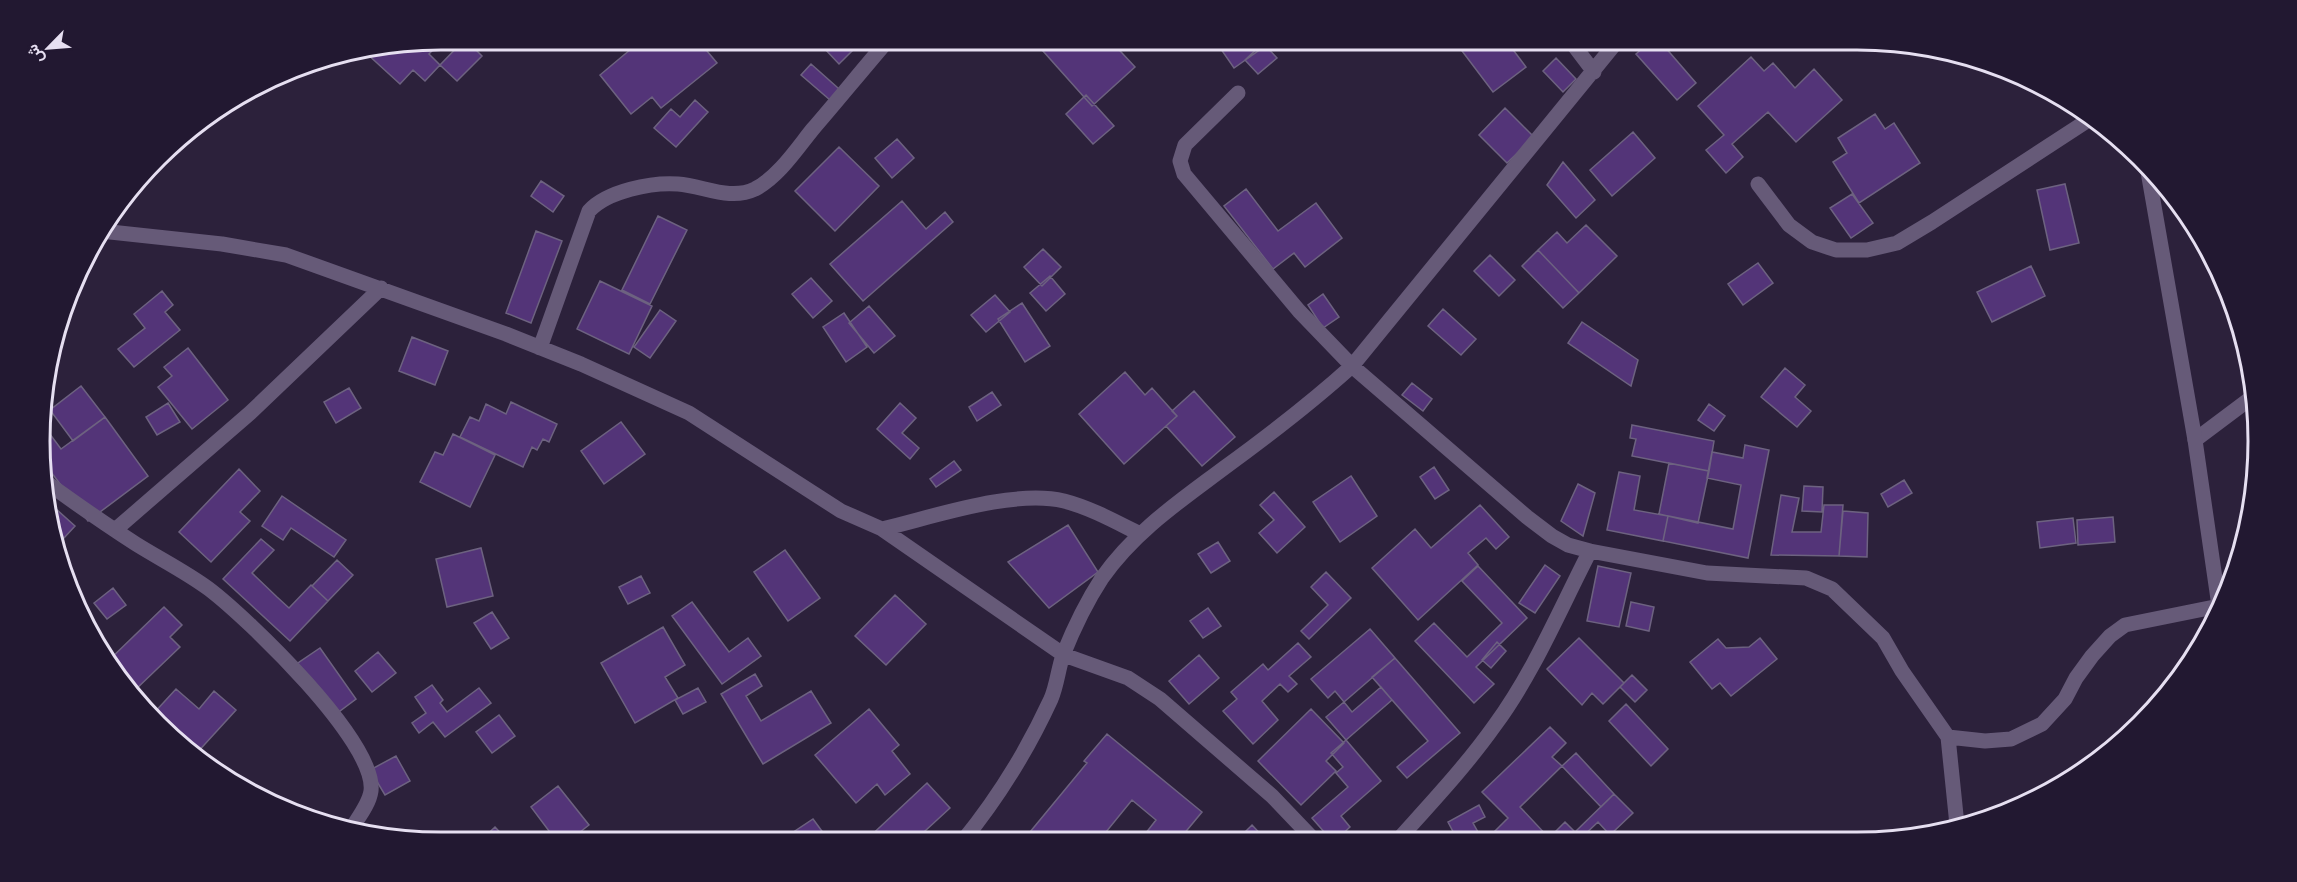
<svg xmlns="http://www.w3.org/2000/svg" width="2297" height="882" viewBox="0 0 2297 882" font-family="'Public Sans',Vazirmatn,sans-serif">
<rect width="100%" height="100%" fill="#2c213b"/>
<path fill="#533478" stroke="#6d6280" stroke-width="1.5" d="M443,39L429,54L440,65L425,81L413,70L400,84L365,52Z
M465,39L482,56L457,81L440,65Z
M643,39H697L717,63L661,108L652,97L631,114L600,75Z
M832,39H840L852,51L839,64L823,47Z
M1057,39H1109L1135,67L1092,106L1043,51Z
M1214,39H1249L1258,51L1234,68Z
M1453,39H1505L1526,67L1493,92Z
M1653,39H1658L1696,83L1677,100L1636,54Z
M1263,43L1277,58L1258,74L1245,60Z
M1751,57L1764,71L1773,63L1795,88L1814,69L1842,100L1796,142L1768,112L1732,144L1743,157L1726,173L1706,150L1724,135L1698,106Z
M1556,58L1576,79L1563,92L1543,71Z
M811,64L847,96L837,106L801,75Z
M1086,95L1114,126L1093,144L1066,114Z
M695,100L708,112L676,147L654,128L671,109L680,117Z
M1505,108L1534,137L1507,163L1479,135Z
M1875,114L1885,129L1894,123L1920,163L1859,203L1833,162L1847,153L1838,138Z
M1633,132L1655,158L1612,196L1590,170Z
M897,139L914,158L892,178L875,158Z
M839,147L879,186L835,231L795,191Z
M1563,162L1595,200L1576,218L1547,185Z
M541,181L564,196L553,212L531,196Z
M2065,184L2079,243L2050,250L2037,190Z
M1246,189L1278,231L1316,203L1342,238L1305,267L1294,253L1273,269L1224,206Z
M1852,194L1873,223L1851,238L1830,208Z
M902,201L926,229L945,212L953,222L863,301L830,264Z
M658,216L687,230L650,304L622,290Z
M1586,225L1617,256L1579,293L1538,250L1557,232L1567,243Z
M536,231L562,241L531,323L506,313Z
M1043,249L1061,267L1042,286L1024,267Z
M1538,250L1579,293L1563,308L1522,266Z
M1490,255L1515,280L1499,296L1474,271Z
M1758,263L1773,283L1743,305L1728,284Z
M2031,266L2045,296L1992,322L1977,292Z
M1050,276L1065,294L1046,311L1030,293Z
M811,278L832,301L813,318L792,294Z
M600,281L652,306L629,354L577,329Z
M162,291L173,305L165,312L180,330L134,367L118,349L145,328L134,314Z
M1323,294L1339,317L1323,328L1308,305Z
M995,295L1010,312L986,332L971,315Z
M1022,303L1050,346L1025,362L998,319Z
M869,306L895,336L874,353L849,323Z
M1443,309L1476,339L1461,355L1428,326Z
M660,310L676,321L650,358L634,347Z
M844,313L867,347L846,362L823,327Z
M1582,322L1638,360L1631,386L1568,343Z
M412,337L448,351L435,385L399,371Z
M188,348L228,400L192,429L158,387L172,376L164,367Z
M1785,368L1805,385L1795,397L1811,411L1797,427L1761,397Z
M1125,372L1145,395L1152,388L1177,416L1124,464L1079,414Z
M1412,383L1432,399L1423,411L1402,395Z
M81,386L105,417L73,441L50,410Z
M349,388L361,408L336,423L324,402Z
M1194,391L1235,437L1202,466L1166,426L1177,416L1172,411Z
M992,392L1001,405L977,421L969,407Z
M511,402L557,424L549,442L543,439L537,450L532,447L523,467L460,437L470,417L479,421L486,404L506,414Z
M168,403L180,422L157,435L146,417Z
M900,403L916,418L902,433L919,448L910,459L877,429Z
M1709,404L1725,416L1714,431L1698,420Z
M105,417L148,476L88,521L45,464L44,426L61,449Z
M621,422L645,454L604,484L581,451Z
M1632,425L1714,441L1709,471L1632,456L1636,439L1630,438Z
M453,434L495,455L470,507L420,482L435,452L443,455Z
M1745,445L1769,450L1748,558L1663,541L1668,516L1733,529L1741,485L1707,478L1712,452L1743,458Z
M954,461L961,470L936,487L930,479Z
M1669,463L1709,471L1698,523L1659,514Z
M1434,467L1449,490L1435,499L1420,477Z
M239,469L260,491L240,512L250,521L211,562L179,532Z
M1619,472L1640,476L1634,510L1668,516L1663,541L1607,530Z
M1351,476L1377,516L1340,542L1313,502Z
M1904,480L1912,493L1888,507L1881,494Z
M1578,484L1595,493L1583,536L1561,521Z
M1804,486L1823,487L1822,512L1802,511Z
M1274,492L1305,527L1277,553L1259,533L1274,520L1260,505Z
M1781,495L1799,498L1792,532H1821L1824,505H1843L1839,556L1771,555Z
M282,496L346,540L334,557L291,528L283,540L262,526Z
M46,500L75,526L64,538L48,524Z
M1480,505L1509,537L1496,549L1486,538L1468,553L1478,565L1418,620L1372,568L1415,529L1431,548Z
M1843,511L1868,513L1867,557L1839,556Z
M2113,517L2115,542L2078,545L2077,520Z
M2073,518L2076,543L2040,548L2037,522Z
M1068,525L1098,572L1049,608L1008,562Z
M261,539L274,550L252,573L277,597L289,608L311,585L328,601L290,641L223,579Z
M1218,542L1230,561L1211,573L1198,554Z
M481,548L493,596L447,607L436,559Z
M785,550L820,598L788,621L754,572Z
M337,560L353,575L328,601L312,586Z
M1545,565L1560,576L1535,613L1519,603Z
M1478,566L1527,618L1476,667L1494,684L1474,703L1415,641L1434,623L1467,657L1502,623L1462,581Z
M1598,566L1631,573L1619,627L1587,621Z
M1326,572L1351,598L1309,639L1301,631L1328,605L1311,587Z
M641,576L650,593L628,604L619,587Z
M113,588L126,605L107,619L94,603Z
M895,595L926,624L886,665L855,636Z
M692,602L729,652L748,638L761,656L722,684L672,616Z
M1631,602L1654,607L1649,631L1626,626Z
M164,607L182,625L170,637L180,647L133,692L106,663Z
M1208,608L1221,626L1203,638L1190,621Z
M492,612L509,638L491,649L474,623Z
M663,627L685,665L665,677L678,698L635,723L601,663Z
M1370,629L1395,658L1344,702L1335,691L1328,698L1311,679Z
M1579,638L1624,683L1603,704L1592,693L1582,705L1547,669Z
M1760,638L1777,659L1731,696L1720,683L1712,689L1690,662L1718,639L1726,648L1749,647Z
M1497,642L1506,651L1491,668L1482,660Z
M1298,643L1311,657L1289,676L1297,684L1288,692L1280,684L1262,701L1278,720L1253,744L1223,711L1237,699L1231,692L1263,664L1268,670Z
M320,648L356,699L332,717L295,665Z
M378,652L396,673L372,692L355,671Z
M1199,655L1219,678L1189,704L1169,681Z
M1395,658L1460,733L1407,778L1397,767L1428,741L1372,677Z
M755,674L762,686L746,696L761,721L811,691L831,723L763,764L721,694Z
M1632,675L1647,690L1635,702L1620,687Z
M432,685L443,700L440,703L447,712L479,688L491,703L445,737L433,722L419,733L412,723L426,713L415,697Z
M1381,687L1392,700L1346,740L1326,717L1344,702L1352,712Z
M698,688L706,702L683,714L675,700Z
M176,689L199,709L214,691L236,710L195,755L153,714Z
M1626,704L1668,749L1651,766L1609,721Z
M869,709L899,745L892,751L910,774L885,795L877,784L856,803L815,755Z
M1311,709L1344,743L1326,761L1336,771L1301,805L1258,761Z
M499,715L515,736L492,753L476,732Z
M1550,727L1566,743L1552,757L1562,766L1520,807L1549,838L1565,822L1575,832L1566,840H1494L1490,836L1508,818L1482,792Z
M1107,734L1202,812L1178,841H1154L1145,834L1156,820L1132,800L1101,838L1105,841L1041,842L1030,832L1087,763L1084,761Z
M1346,740L1381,781L1341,816L1350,827L1335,841H1332L1312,818L1348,787L1336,773L1343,767L1331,753Z
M1576,753L1614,794L1601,807L1562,766Z
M396,756L410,781L385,795L370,770Z
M927,783L950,808L913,842H864Z
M558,786L589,825L566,843H558L531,807Z
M1614,794L1633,813L1610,835L1598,822L1581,838L1575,832Z
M1479,805L1485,817L1473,823L1483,841H1458L1448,822Z
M813,819L830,842H794L789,835Z
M1252,825L1267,841H1236Z
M495,827L510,843H478Z"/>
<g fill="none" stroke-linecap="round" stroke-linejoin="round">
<path stroke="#665a78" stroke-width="15" d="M1569,39L1594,72
M1238,93L1185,145L1180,161L1184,174L1299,311L1352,366L1527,517L1552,536L1568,545L1590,551L1707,573L1806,578L1832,589L1883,638L1902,671L1948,737L1985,741L2011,739L2042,724L2065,699L2076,678L2092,656L2110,636L2125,625L2219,606
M1758,184L1789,225L1812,242L1836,250H1867L1897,243L1932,222L2093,117
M101,231L222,244L286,255L506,334L581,364L689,413L841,511L882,529L1064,655L1128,678L1160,699L1272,796L1315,841
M540,348L589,211C607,191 652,182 678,184C704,186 730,201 755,189C778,177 796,150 812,130C838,100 863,69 889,39
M2195,440L2255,395
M46,482C75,503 105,524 136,544C160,559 186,572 209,589C247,618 377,742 371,791C369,805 357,819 350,831
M882,529C933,517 1013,489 1064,501C1091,508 1116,522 1140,534
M115,530L250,413L381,288
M1948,737L1957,825
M1397,841C1431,803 1466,766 1495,725C1534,672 1560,609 1590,551
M962,842C998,798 1027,751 1051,699C1057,685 1058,670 1063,655C1073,630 1087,601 1102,578C1134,532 1180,501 1224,468C1268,436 1311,403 1352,366L1619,39"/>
<path stroke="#665a78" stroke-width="15" d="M2147,166L2195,440L2219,606"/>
</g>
<path d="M0 0H2297V882H0ZM441 50H1857A391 391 0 0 1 2248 441V441A391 391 0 0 1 1857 832H441A391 391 0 0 1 50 441V441A391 391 0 0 1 441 50Z" fill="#221831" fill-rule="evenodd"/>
<path fill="none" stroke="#e6dff1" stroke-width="3" d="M441 50H1857A391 391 0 0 1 2248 441V441A391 391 0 0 1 1857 832H441A391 391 0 0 1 50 441V441A391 391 0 0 1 441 50Z"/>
<g transform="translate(48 48) rotate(245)" stroke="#221831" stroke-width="4.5" paint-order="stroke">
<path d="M0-4.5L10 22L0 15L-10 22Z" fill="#e6dff1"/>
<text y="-9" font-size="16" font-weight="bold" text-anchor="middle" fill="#e6dff1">ش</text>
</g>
</svg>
